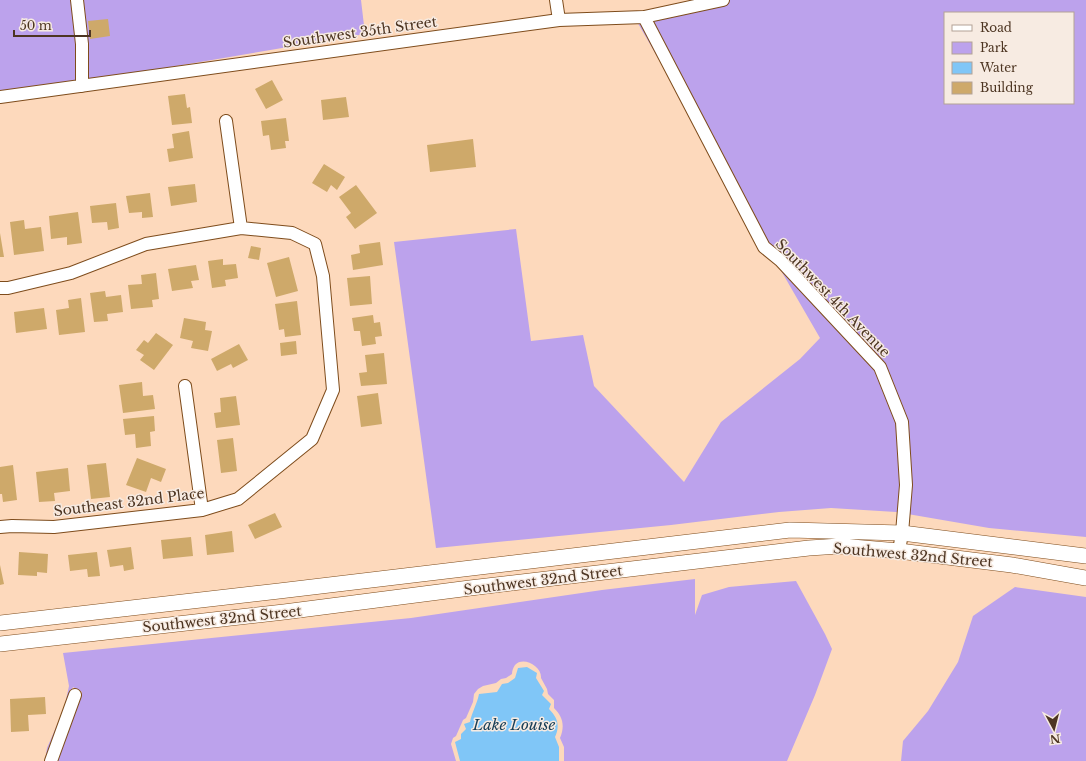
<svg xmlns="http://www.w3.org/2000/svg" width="1086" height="761" viewBox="0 0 1086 761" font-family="'Libre Baskerville',serif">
<rect width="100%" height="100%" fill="#fdd9bc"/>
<path fill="#bca2ec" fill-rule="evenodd" d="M0,0H361L365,34L0,96Z
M720,0H1086V537L989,528L896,512L831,508L779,512L671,525L436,548L394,242L516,229L531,341L583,335L594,386L684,482L721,422L800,359L820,338L632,13ZM945,13H1073V103H945Z
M695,579V615L702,595L729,587L796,581L825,634L832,649L815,695L787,761H564V747L560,738C565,726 563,717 554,708V700L548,694L547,689L541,678C542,666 523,656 515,665C513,668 512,671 512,674L506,678L501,679L496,683L483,686L478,689L474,694L473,702L466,718L463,720L456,736L453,738L451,744L456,761H57L82,692L73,687L45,761L47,748L64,709L69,686L63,653L411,618L602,590Z
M1015,587L1086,597V761H901L903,741L928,711L958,662L973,616Z"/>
<path fill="#80c6f7" d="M527,667L537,673L536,678L544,691L542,695L551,704L549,709C558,718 560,726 555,737L559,747V761H460L455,742L461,739V734L466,729L464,724L470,722C472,712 477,704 479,694L497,692L502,684L508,683L515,678L518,668Z"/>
<path fill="#cea96a" d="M108,19L110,36L90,39L88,21Z
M272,80L283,100L266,109L255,89Z
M185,94L187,108L190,107L192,123L172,125L168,96Z
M346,97L349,117L323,120L321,100Z
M286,118L289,141H285L286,148L271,150L269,135L263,136L261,121Z
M189,131L193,158L169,162L167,149L174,148L172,134Z
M473,139L476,167L430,172L427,145Z
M324,164L345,177L337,190L331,185L327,192L312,183Z
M195,184L197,202L171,206L168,187Z
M356,185L377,213L355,229L346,217L351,213L339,197Z
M150,193L153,217L142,218V212L129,213L126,196Z
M116,203L119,228L108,230L107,222L92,223L90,206Z
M78,212L82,243L67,245V237L51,239L49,216Z
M24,220L25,229L41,227L44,251L14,255L10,222Z
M0,233L4,257H0Z
M380,242L383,265L353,270L351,255L360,253L359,245Z
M251,246L261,248L259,260L248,258Z
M289,257L298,291L276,297L267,263Z
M223,259V265L236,264L238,278L225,280L226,286L212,288L208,261Z
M196,265L199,280L191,281L193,288L172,291L168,269Z
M156,273L159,299L152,300L153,307L131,309L128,285L142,284L141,275Z
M370,276L372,304L350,306L347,278Z
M105,291L106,297L121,295L123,312L107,314L108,321L94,322L90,293Z
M81,298L85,332L59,335L56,310L69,308L68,300Z
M297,301L301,335L285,337L284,329L279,330L275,304Z
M44,308L47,329L16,333L14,312Z
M373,315L374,323L380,322L382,336L375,337L376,344L362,346L360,331H354L352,318Z
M184,318L206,322L205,330L212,331L208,351L191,348L193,341L180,338Z
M156,333L173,345L154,370L140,360L144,355L136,350L144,340L148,343Z
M296,341L297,354L281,356L280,343Z
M239,344L248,360L233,368L231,364L217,371L211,359Z
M384,353L387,384L361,386L359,373L367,372L365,355Z
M142,382L143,396L153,395L155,409L123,413L119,385Z
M378,393L382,424L361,427L357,396Z
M236,396L240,425L216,428L214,413L221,412L220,398Z
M154,416L155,431L150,432L151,446L136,448L135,434L125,435L123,419Z
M233,438L237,471L221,473L217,440Z
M137,458L166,469L161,482L151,478L146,492L126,485Z
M106,463L110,497L91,499L87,465Z
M13,465L17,500L3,502L2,494H0V467Z
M68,468L70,491L54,493L55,501L39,502L36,472Z
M275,513L282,527L255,539L248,525Z
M232,531L234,552L207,555L205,535Z
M191,537L193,556L163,559L161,540Z
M131,547L134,569L124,571L123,565L110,567L107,550Z
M19,552L48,554L47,573L37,572V576L18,575Z
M97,552L100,576L88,577L87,569L70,571L68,555Z
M0,565L4,584L0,585Z
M45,697L46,714L28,715L29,731L11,732L10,699Z"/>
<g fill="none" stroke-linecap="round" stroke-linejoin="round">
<defs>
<path id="minor" d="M77,0L82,44V86
M556,0L559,20
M644,17L764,247L780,260L880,367L902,422L906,485L902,533L899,551
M0,97L559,20L644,17L723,0
M226,121L241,228
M0,288H8L71,273L146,244L241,228L292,233L315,244L323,276L333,390L312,439L238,499L202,510L54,527L12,526L0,527
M185,386L202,510
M51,761L75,695"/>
<path id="major" d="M0,623L279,591L790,530L902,533L1086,556
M0,644L284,612L470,588L809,548L840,546L899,551L1012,565L1086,578"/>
</defs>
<use href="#minor" stroke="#7e4c1c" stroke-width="14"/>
<use href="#major" stroke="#7e4c1c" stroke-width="16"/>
<use href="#minor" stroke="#fff" stroke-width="12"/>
<use href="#major" stroke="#fff" stroke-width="15"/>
</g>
<g text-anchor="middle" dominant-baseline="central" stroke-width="3" stroke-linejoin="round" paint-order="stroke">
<g font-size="14" fill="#4d3522" stroke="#f7ebe2">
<text transform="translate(360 32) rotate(-8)">Southwest 35th Street</text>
<text transform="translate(833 298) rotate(46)">Southwest 4th Avenue</text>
<text transform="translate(129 502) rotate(-7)">Southeast 32nd Place</text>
<text transform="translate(913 555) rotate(5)">Southwest 32nd Street</text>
<text transform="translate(543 580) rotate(-7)">Southwest 32nd Street</text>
<text transform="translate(222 619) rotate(-6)">Southwest 32nd Street</text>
</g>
<g font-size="15" font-style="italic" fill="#173e57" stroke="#f7ebe2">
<text x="514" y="724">Lake Louise</text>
</g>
</g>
<rect x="944" y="12" width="130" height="92" fill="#f7ebe2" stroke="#b3a295"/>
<rect x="952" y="25" width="20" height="6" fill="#ffffff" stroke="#b3a295"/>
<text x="980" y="32" font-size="12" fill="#4d3522">Road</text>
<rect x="952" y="42" width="20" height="12" fill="#bca2ec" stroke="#b3a295"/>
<text x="980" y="52" font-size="12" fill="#4d3522">Park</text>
<rect x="952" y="62" width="20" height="12" fill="#80c6f7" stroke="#b3a295"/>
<text x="980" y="72" font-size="12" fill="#4d3522">Water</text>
<rect x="952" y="82" width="20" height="12" fill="#cea96a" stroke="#b3a295"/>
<text x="980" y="92" font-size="12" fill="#4d3522">Building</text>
<g transform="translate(1054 729) rotate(173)" stroke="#f7ebe2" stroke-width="3" paint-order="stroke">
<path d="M0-3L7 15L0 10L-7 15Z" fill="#4d3522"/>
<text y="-6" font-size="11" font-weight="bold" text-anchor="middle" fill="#4d3522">N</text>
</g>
<path d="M14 30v6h76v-6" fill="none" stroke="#4d3522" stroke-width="2"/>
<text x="20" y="30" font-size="12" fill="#4d3522" stroke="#f7ebe2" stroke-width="3" paint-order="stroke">50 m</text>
</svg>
